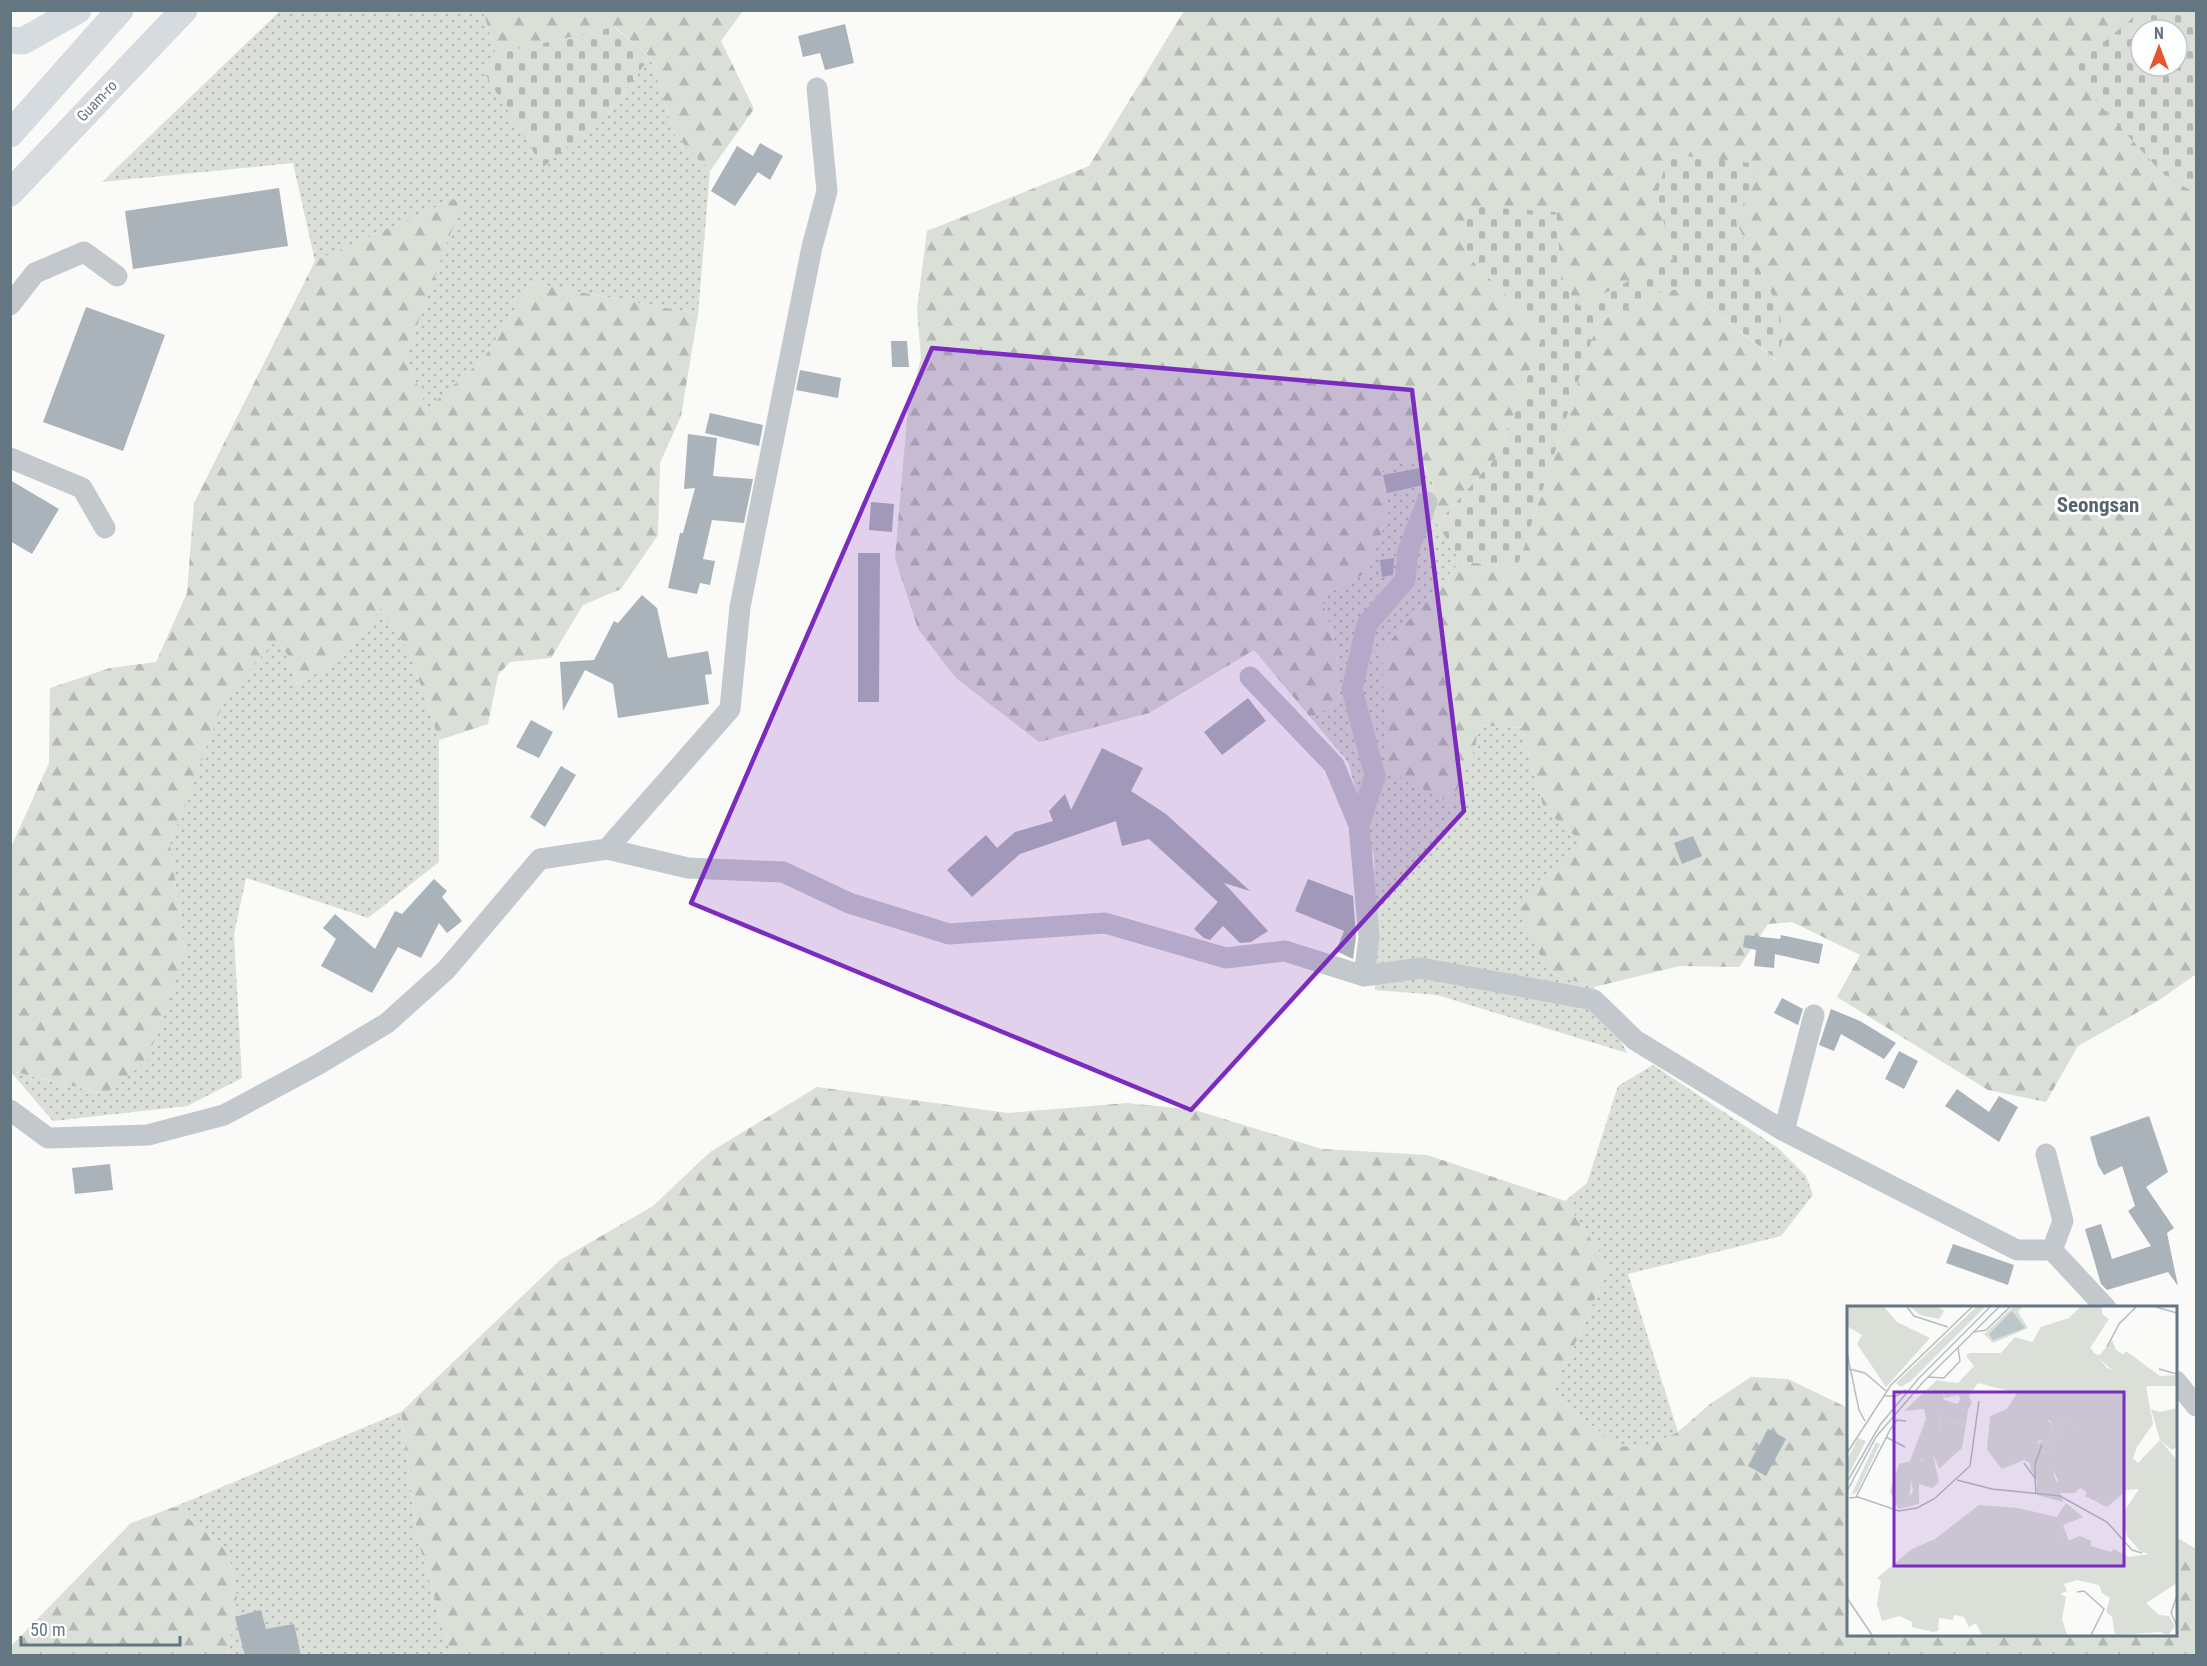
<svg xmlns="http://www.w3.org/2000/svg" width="2207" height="1666" viewBox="0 0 2207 1666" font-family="'Roboto Condensed',sans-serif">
<defs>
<pattern id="grass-dots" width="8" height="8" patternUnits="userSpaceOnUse" patternTransform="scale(1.5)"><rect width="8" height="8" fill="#dadfd7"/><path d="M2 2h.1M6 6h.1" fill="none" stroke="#b4b9b4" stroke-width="1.8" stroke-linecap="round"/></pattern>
<pattern id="forest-firs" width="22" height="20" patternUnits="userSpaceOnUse" patternTransform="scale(1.5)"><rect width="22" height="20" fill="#dadfd7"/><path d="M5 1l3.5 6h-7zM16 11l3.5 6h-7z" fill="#b4b9b4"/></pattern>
<pattern id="cemetery-stones" width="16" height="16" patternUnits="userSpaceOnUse" patternTransform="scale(1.5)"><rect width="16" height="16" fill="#dadfd7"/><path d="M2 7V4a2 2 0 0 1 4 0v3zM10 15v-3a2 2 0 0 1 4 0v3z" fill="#b4b9b4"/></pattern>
</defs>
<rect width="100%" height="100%" fill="#fafaf8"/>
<path fill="url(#grass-dots)" d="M280,11H483L496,54L485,74L608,114L650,57L675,135L710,171L698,314L531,283L484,358L427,410L406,356L464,195L315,261L293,163L102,182Z
M1418,456L1432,481L1437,524L1461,561L1382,650L1475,749L1479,725L1521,728L1544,809L1582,842L1549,973L1594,987L1627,1053L1437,995L1375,990L1374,857L1348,762L1311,718L1340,701L1337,649L1321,597L1368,572L1388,514L1382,471Z
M381,608L410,653L439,740V862L368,918L246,878L234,934L242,1078L187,1106L53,1121L10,1071L105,1094L185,951L170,844L226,694L275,641L288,655L297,685L346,655Z
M1653,1065L1778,1148L1806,1176L1813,1195L1781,1236L1628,1274L1678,1432L1645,1447L1617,1446L1551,1392L1578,1338L1609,1266L1565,1201L1587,1183L1618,1086Z
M401,1412L417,1537L451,1655H228L237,1597L228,1550L174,1507Z"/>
<path fill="url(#forest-firs)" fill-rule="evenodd" d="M483,11H743L721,41L754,109L710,171L675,135L650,57L615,27L496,54Z
M1184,11H2196V974L2161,999L2078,1046L2046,1102L1988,1090L1837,997L1860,955L1792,922L1768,924L1739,967L1680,966L1594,987L1549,973L1518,911L1582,842L1544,809L1521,728L1479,725L1475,749L1451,803L1386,770L1382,650L1461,561L1517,568L1598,321L1665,290L1686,289L1776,360L1779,309L1736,222L1758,164L1657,195L1674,259L1579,307L1561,279L1556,213L1467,255L1543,334L1499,454L1437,524L1432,481L1419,456L1382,471L1388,514L1368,572L1321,597L1337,649L1340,701L1311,718L1254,650L1149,713L1039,742L956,678L918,629L895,558L908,408L921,358L917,309L927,231L1089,166ZM2141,30H2177V66H2141Z
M465,194L406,356L427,409L484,358L531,283L698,314L681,416L660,463L658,535L621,589L583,605L551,658L510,662L498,675L488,724L439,740L410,653L381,608L346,655L297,685L288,655L275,642L226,695L170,844L185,951L147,1061L105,1094L11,1071V847L49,763L50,688L110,668L156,662L187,593L194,503L315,261Z
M817,1087L1008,1113L1127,1103L1195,1110L1322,1149L1427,1155L1565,1201L1609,1266L1578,1338L1551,1392L1617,1446L1645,1447L1678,1432L1710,1404L1751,1377L1788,1379L1848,1408V1634H2176V1537L2196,1549V1655H451L417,1537L401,1412L560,1260L653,1206L710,1152Z
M174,1507L228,1550L237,1597L228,1655H11V1646L131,1523Z"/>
<path fill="url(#cemetery-stones)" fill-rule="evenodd" d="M2141,11H2196V194L2161,172L2069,71ZM2141,30H2177V66H2141Z
M614,27L650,57L608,114L543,167L485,74L496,54Z
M1668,154L1759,164L1736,222L1779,309L1783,337L1777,360L1686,289L1665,290L1598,321L1517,568L1461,561L1437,524L1499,454L1543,334L1467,255V206L1556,212L1561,279L1579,306L1673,259L1657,195Z"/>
<path fill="#aab3b9" d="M845,24L854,63L825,70L820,53L803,57L798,36Z
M760,143L783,156L770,180L758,172L735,206L711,191L737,146L753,156Z
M279,188L288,246L133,269L125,211Z
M86,307L165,335L123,451L43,422Z
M891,341H907L909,367H892Z
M800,370L841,378L838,398L796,390Z
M710,413L763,425L759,446L705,433Z
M688,434L717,438L713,476L753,479L744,523L712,520L703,559L715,561L710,585L700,583L697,594L668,588L680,533H683L695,488L684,489Z
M1420,468L1423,485L1387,493L1383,475Z
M10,480L59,509L32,554L10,541Z
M871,502L894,504L892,532L869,530Z
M858,553H880L879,702H858Z
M1394,558L1393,575L1382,577L1380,560Z
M642,595L657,608L668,658L708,651L712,674L705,675L709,704L618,718L613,684L585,670L563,711L560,662L594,660L614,621L618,623Z
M1248,698L1266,721L1222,755L1204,732Z
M531,720L553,732L539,758L516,747Z
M1102,748L1143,768L1131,791L1166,814L1250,891L1224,883L1268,931L1251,942L1240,943L1223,926L1210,940L1204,938L1194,929L1218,902L1149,839L1122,846L1116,821L1020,854L972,897L947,870L986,835L997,848L1015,832L1053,821L1049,811L1065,794L1071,810Z
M561,766L576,775L545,827L530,817Z
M1693,836L1702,856L1682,864L1674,843Z
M434,879L447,891L442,897L462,921L447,933L439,923L421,958L398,947L372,993L321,966L336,939L323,928L335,914L375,949L395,911L402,914Z
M1308,879L1353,896L1356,937L1353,959L1336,951L1344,931L1295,911Z
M1745,935L1780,939L1781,935L1823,944L1819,964L1775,954L1774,968L1754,966L1756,950L1743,947Z
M1782,998L1803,1009L1798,1025L1774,1013Z
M1831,1009L1860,1021L1896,1043L1884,1059L1841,1034L1834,1051L1819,1045Z
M1899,1051L1918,1061L1904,1089L1885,1079Z
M1957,1089L1989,1112L1999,1096L2018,1107L1999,1142L1945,1106Z
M2149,1116L2168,1172L2146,1187L2174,1228L2167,1233L2178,1286L2168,1272L2107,1290L2101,1284L2085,1229L2101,1224L2112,1259L2151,1246L2128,1211L2135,1206L2122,1166L2104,1175L2098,1165L2090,1137Z
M110,1164L113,1190L75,1194L72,1168Z
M1953,1244L2014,1265L2008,1285L1946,1263Z
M1768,1429L1786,1439L1766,1476L1748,1466Z
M261,1610L266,1629L294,1624L301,1656H245L235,1617Z"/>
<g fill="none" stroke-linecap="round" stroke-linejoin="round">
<path stroke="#c3c8cc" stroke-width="21" d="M10,305L35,273L84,252L117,276
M10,458L82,488L105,528
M1250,677L1334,765L1359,825L1369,937L1364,976
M1359,825L1375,776L1352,689L1367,624L1405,580L1408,551L1427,502
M607,849L688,868L783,872L849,903L949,934L1105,923L1226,958L1285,951L1364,976L1421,968L1594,1000L1635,1040L1784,1131L2017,1250H2052L2106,1308
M10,1110L48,1138L148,1135L224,1115L319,1064L387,1023L446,970L540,859L607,849L730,709L740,607L812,247L827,191L817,88
M1784,1131L1814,1015
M2046,1154L2063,1221L2052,1250
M2176,1381L2196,1406"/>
<path stroke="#d6dbdf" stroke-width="27" d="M10,40L23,41L78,10
M10,134L120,10
M10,193L184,10"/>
</g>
<path fill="#7b2cbf" fill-opacity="0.2" stroke="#7b2cbf" stroke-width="4.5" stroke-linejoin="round" d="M932,348L1412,390L1464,811L1191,1110L691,903Z"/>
<g text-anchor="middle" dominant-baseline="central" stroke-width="6" stroke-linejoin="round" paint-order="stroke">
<g font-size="15" fill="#657683" stroke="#fff">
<text transform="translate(97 101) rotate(-46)">Guam-ro</text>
</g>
<g font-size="21" font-weight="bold" fill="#57646e" stroke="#fff">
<text x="2098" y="505">Seongsan</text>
</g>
</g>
<g transform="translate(1847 1306)">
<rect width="330" height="330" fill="#fafaf8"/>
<path d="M166,1H175L171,6L181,22L146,37L137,28ZM168,31L185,36L181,54L174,58L168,48L154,47ZM265,34L269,44L277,49L265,64L247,48L253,49ZM90,74L95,75L97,94L110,98L114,92L121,104L119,119L102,116L91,129L95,107L79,113L77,103L57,105ZM330,102V141L325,144L313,134L304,103L313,106ZM11,132L19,135L0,172V154ZM194,134L199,145L191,154L205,162L216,196L190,189V175L183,161L184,148ZM29,136L33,138L10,186L4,189ZM86,149L92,176L85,182L72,178V198L52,203L48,198L58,200L66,185L64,174L70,158ZM219,197L236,211L216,219L222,235L215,237L208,231L214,218L210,211ZM88,233L94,260V272L70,264V248L65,243Z" fill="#dadfd7"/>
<path d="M0,1H37L50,16L83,32L39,81L10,38L15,29L0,20ZM64,1H91L97,5L92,13L73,9ZM129,1H138L64,75L54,81L49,77ZM233,1H255V8L262,13L243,42L260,62L265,64L279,45L313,70L329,69L330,80H299L306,118L290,141L286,152L291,157L313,134L330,154V277L299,297L312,309L322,310L328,320L321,329L313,326L268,329L265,311L259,306L263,292L255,287L252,279L230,274L217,278L220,285L213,288L219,291L215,313L220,329H135L129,317L122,321L117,311L107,309L106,314L92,312L91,325L86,326L65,321V316L53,310L35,315L30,298L34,275L30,272L65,243L70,248V264L94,272L88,233L132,199L171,202L210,211L214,218L208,231L215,237L233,230L244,235V240L264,246L267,243L282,251L302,248L293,245L280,230L276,213V207L292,183L280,184L260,201L238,190L240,186L233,182L228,187H208L205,181L211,174L205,162H201L198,170L191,166V154L199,145H205L213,119L222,116L231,123L228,109L211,118L200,113L207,121L196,141L195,134L191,135L189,146L184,148L186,159L177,154L155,163L140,144L143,110L160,103L170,87L131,77L122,90L125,97L121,104L111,89L98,92L95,82V75L111,77L127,60L119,50L122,47H154L163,43L175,57L181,54L182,42L194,21L222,12ZM95,106L91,128L102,116L119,119L115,142L92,163L87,150L78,157L75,153L64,174L62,197L58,200L48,198L43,185L52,158L63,155L79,113Z" fill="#dadfd7"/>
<path d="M281,77L280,90L293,89L298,108L292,113L272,104L262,93ZM220,102L230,103L232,124L222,116L213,119L205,145H199L196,141L207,121L199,108H209L211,118L221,113Z" fill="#dadfd7"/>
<path d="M165,5L178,22L146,34L142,28Z" fill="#bbc7cb"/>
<path fill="none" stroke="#b5bdc2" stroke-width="1.5" d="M60,1L67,10L101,21M309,1L330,7M127,26L139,24L163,1M260,41L272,18L289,1M0,47L12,104L18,115M2,63L18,67L39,85M312,63L330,68M81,71L97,72L113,55L111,41M72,72L143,1M76,76L152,1M36,90H49L59,84M39,131L58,141M0,147L44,79L125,1M177,157L188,172L189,188M188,172V158L195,138M110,174L145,183L213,190L260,216L285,244L295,247M0,176L33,119L72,72M0,185L29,131L76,76M9,191L43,124L50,114L59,115M2,192L11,191L52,205L70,202L87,193L123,160L132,95M230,286L237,285L257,303L244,329M330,289L324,307L330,320M0,292L25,329"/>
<path fill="#7b2cbf" fill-opacity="0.15" stroke="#7b2cbf" stroke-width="3" d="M47,86H277V260H47Z"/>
<rect width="330" height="330" fill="none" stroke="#657683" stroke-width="3"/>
</g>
<rect width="2207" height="1666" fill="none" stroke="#657683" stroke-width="24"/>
<g transform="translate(2159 48)"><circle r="28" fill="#ffffff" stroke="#c1c8cd" stroke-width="1.5"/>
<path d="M0-4.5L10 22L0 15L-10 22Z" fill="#e4572e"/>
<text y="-9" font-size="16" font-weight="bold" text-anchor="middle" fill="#657683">N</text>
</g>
<path d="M21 1636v9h159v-9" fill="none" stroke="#657683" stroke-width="3"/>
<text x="30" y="1636" font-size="18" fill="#657683" stroke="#ffffff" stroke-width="4.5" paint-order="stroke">50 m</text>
</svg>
